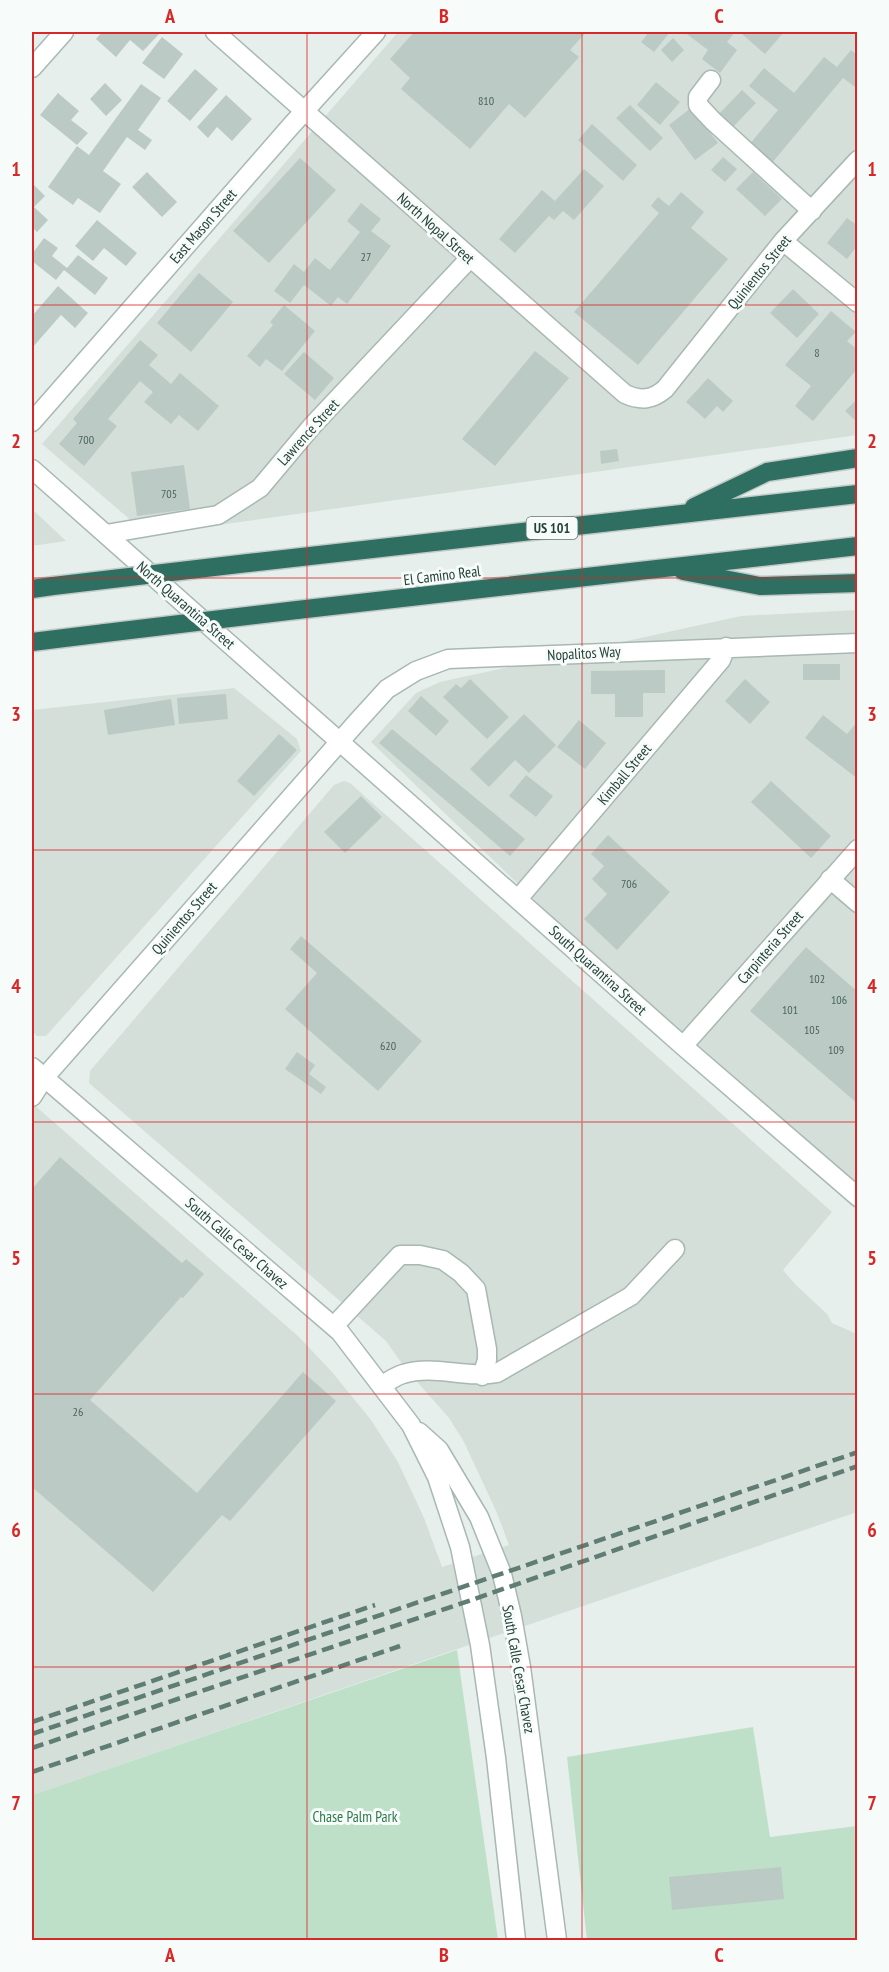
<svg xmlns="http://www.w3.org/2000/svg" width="889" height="1972" viewBox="0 0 889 1972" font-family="'PT Sans Narrow',sans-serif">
<rect width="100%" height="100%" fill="#e6efeb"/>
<path fill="#d4dfda" d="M398,32H857V435L148,535L42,444Z
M32,509L66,541L32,546Z
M857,610V1211L371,742L416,693L440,682L741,616Z
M234,688L297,739L301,751L46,1036H37L32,1031V710Z
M344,781L350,783L832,1212L783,1270L795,1284L827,1314L832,1323L857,1334V1512L32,1795V1103L299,1337L332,1372L371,1420L398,1462L424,1518L442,1567L509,1545L497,1513L464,1442L449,1418L405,1368L386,1341L89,1083L90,1071L334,785Z"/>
<path fill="#bfe0c8" d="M457,1650L498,1940H32V1795Z
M753,1727L770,1837L857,1826V1940H587L567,1757Z"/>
<path fill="#bbcac4" d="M102,32H161L143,51L130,40L116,57L96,39Z
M414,32H586L570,50L579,57L525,118L509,104L470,149L401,89L410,78L390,59Z
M649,32H670L654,52L641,42Z
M684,32H735L727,42L737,50L720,73L702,59L708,50Z
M744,32H784L765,54L742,34Z
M162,37L183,54L164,79L142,63Z
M673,38L684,50L672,62L661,50Z
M851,50L858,56V89L843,78L771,164L749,145L778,110L749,86L764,68L794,93L824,57L837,67Z
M195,69L218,89L190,121L167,101Z
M656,82L680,102L660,125L637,105Z
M105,83L122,100L106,116L90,99Z
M141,84L161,98L138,130L152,140L145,150L127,137L103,171L121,184L100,213L78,198L73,205L48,187L77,146L89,155Z
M742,90L756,103L732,128L718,115Z
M58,93L79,111L71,120L88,133L77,145L40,115Z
M226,95L252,119L232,141L217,127L208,138L197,127Z
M630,105L663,138L650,151L616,118Z
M691,108L718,143L695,160L669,125Z
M592,124L637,165L623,181L578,140Z
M723,157L737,169L725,182L711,170Z
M300,158L336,190L269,263L233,231Z
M584,169L604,186L574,220L563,211L554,220L549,216L515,253L499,239L542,190L555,201Z
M147,172L177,202L162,217L132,187Z
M753,172L782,199L765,216L736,189Z
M32,183L45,196L34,207L48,220L37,232L32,227Z
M681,192L704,212L691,228L728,259L638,365L574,312L659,213L651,206L658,197L669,206Z
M361,203L381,219L371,231L391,246L347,304L338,297L331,306L304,285L290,303L274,291L294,264L304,272L315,258L330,270L360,232L347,221Z
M847,218L858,226V245L847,259L827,243Z
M97,220L137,253L126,266L104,248L93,261L75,246Z
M44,238L58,248L52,256L67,268L78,255L108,278L95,295L64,270L56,280L32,261V254Z
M199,273L233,302L191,352L157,323Z
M58,286L88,313L75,328L61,315L32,348V316Z
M793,289L819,314L797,338L770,313Z
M284,305L315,331L282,371L266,359L260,367L247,356L273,325L270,322Z
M831,311L856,332L847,341L858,350V368L813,421L795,406L811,386L785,365Z
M140,340L158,355L149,365L171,384L180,373L219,406L198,431L179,415L171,424L144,402L153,392L140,381L108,419L117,426L84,466L59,444L77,423L73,419Z
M535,351L569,378L495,466L462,439Z
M304,352L334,378L315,400L284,374Z
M708,378L733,401L723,412L717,406L705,419L686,402Z
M858,398V423L845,411Z
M617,449L619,461L601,464L600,451Z
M184,465L190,509L137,516L131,472Z
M803,664H840V680H803Z
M665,670V693H643V717H615V694H591V671Z
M470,679L509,717L487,739L443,697L456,684L461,688Z
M745,679L770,702L750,724L725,701Z
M226,694L228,719L179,724L177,698Z
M421,696L449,721L436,736L408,711Z
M171,699L175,725L108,735L104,710Z
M524,714L556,745L529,773L515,760L489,787L470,769Z
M823,715L847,734L858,721V779L805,738Z
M579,720L606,743L585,769L557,747Z
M392,729L525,839L510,856L379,743Z
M279,734L297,750L254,796L237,781Z
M526,775L553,796L536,817L509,796Z
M771,781L831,836L811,858L751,802Z
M361,796L382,817L345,853L324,832Z
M608,835L670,892L617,950L584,919L607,894L592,879L604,866L591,854Z
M301,936L422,1041L378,1091L285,1009L317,973L290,949Z
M806,947L858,992V1104L750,1011Z
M297,1052L315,1065L309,1074L326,1087L321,1094L285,1069Z
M60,1157L182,1263L186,1259L204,1274L183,1298L181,1297L90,1400L197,1493L303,1372L336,1401L230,1521L222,1515L153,1592L32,1487V1189Z
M781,1867L784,1899L672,1910L669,1877Z"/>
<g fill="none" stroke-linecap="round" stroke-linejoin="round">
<defs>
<path id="minor" d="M215,32L625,394C641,401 652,400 665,389L783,241L858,160
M32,68L64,32
M711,80L698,97V105L713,121L812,211
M783,241L858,303
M32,422L290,127L376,32
M32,469L683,1046L858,1197
M106,534L218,515L260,488L312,426L470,258
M830,879L858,903
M518,899L721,660L726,647
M683,1046L858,849
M32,1067L340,1332L411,1425L437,1477L460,1547L480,1645L496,1758L516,1940
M32,1097L44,1078L357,722L387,689L416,671L448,659L858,643
M334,1326L400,1255H420L443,1260L461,1273L476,1289L487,1349V1360L482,1376
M382,1385C389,1381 396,1376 403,1374C434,1364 466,1379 497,1373L631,1296L675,1249
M419,1432L439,1450L479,1517L502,1574L512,1616L521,1667L557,1940"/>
<path id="highway" d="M694,507L767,472L858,458
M248,563L858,494
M683,571L760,586L858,583
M32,589L53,586
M297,610L858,546
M32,642L105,633"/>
</defs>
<use href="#minor" stroke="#a8b8b2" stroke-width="21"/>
<use href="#highway" stroke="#c2cac8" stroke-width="21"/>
<use href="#minor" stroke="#fff" stroke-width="18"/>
<use href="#highway" stroke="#2f6f62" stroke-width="18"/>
<path stroke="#5f7d75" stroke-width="4.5" stroke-dasharray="12 6" stroke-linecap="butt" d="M32,1722L375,1605
M32,1734L858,1452
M32,1748L454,1606L858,1466
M32,1772L400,1646"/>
<defs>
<path id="highway-bridge" d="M53,586L248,563
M105,633L297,610"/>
</defs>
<use href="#highway-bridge" stroke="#c2cac8" stroke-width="21" stroke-linecap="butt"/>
<use href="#highway-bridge" stroke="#2f6f62" stroke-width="18"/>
</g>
<path fill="none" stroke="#d62828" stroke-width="1.5" stroke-opacity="0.55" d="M307,32V1940M582,32V1940M32,305H858M32,578H858M32,850H858M32,1122H858M32,1394H858M32,1667H858"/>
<g text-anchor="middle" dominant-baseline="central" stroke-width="6" stroke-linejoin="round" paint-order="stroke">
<g font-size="12" fill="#4a645c">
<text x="486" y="100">810</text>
<text x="366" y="256">27</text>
<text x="817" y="352">8</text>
<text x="86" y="439">700</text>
<text x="169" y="493">705</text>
<text x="629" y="883">706</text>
<text x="817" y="978">102</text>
<text x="839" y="999">106</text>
<text x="790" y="1009">101</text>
<text x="812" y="1029">105</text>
<text x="388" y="1045">620</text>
<text x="836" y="1049">109</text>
<text x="78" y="1411">26</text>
</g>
<rect fill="#f7fbf9" stroke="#637a73" stroke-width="1.5" x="526.5" y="517" width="51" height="22" rx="4.5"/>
<g font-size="14" font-weight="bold" fill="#24423a">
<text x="552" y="528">US 101</text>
</g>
<g font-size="15" fill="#24423a" stroke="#f7fbf9">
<text transform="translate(203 226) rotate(-49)">East Mason Street</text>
<text transform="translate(436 228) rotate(42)">North Nopal Street</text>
<text transform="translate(759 272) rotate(-51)">Quinientos Street</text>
<text transform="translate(308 432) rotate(-48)">Lawrence Street</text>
<text transform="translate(442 575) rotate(-7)">El Camino Real</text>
<text transform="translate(186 605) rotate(41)">North Quarantina Street</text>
<text transform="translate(584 653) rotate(-3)">Nopalitos Way</text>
<text transform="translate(624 774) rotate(-50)">Kimball Street</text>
<text transform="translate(184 918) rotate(-49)">Quinientos Street</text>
<text transform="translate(770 947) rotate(-49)">Carpinteria Street</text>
<text transform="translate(598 970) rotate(42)">South Quarantina Street</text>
<text transform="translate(237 1243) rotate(41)">South Calle Cesar Chavez</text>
<text transform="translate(519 1669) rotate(80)">South Calle Cesar Chavez</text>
</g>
<g font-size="15" fill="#2d7a4b" stroke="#f7fbf9">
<text x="355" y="1816">Chase Palm Park</text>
</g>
</g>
<rect width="889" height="1972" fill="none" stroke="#f7fbf9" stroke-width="66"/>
<rect x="33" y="33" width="823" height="1906" fill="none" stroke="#d62828" stroke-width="2"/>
<g font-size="20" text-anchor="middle" font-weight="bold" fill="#d62828">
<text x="170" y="23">A</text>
<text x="444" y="23">B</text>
<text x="719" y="23">C</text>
<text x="16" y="176">1</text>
<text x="872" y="176">1</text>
<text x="16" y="448">2</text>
<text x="872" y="448">2</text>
<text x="16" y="721">3</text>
<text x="872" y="721">3</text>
<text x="16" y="993">4</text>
<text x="872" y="993">4</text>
<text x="16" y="1265">5</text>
<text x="872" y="1265">5</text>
<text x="16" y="1537">6</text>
<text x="872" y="1537">6</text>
<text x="16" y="1810">7</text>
<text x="872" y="1810">7</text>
<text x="170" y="1962">A</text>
<text x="444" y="1962">B</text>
<text x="719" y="1962">C</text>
</g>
</svg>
